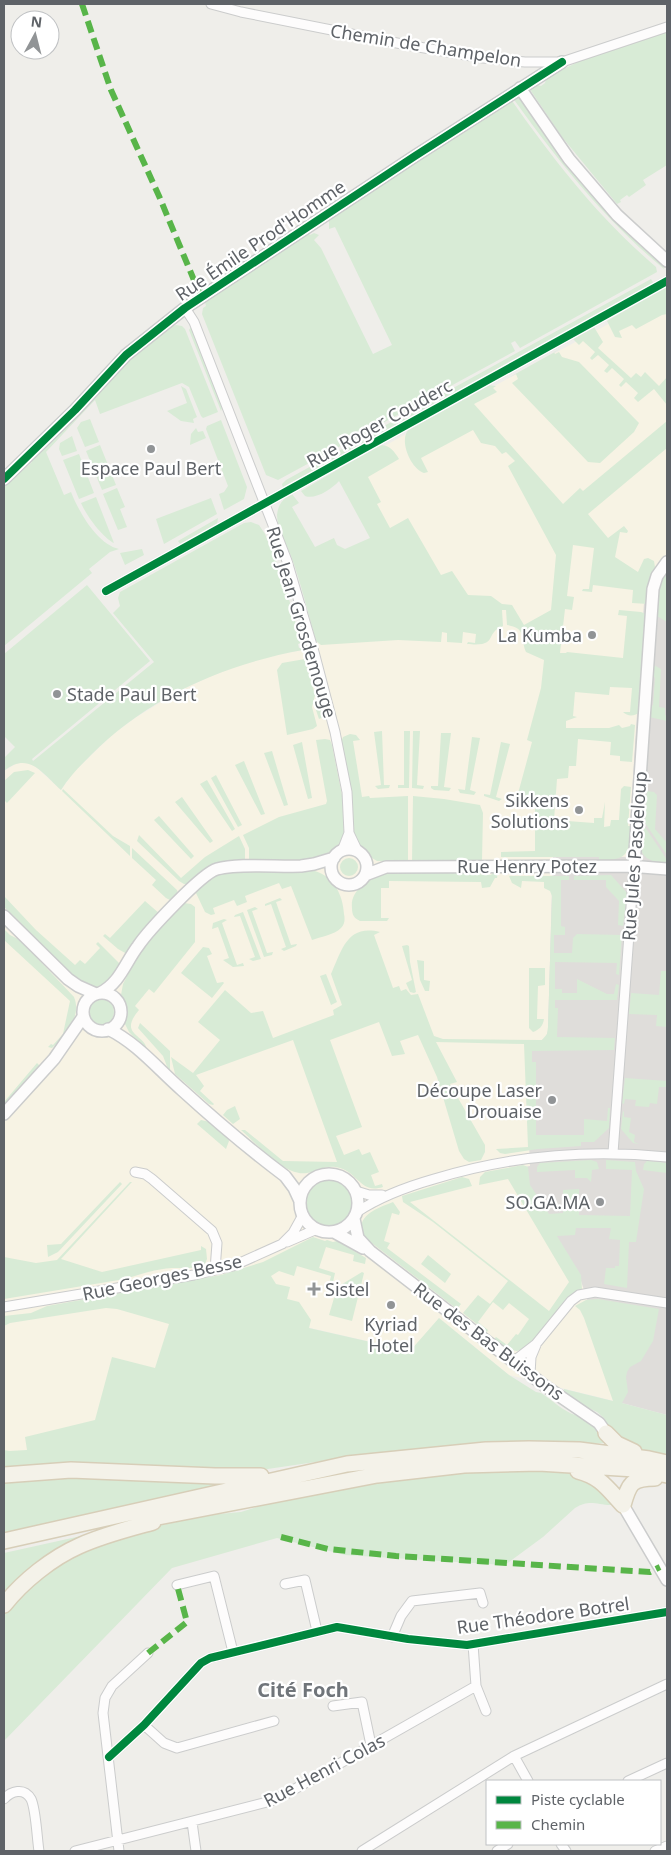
<svg xmlns="http://www.w3.org/2000/svg" width="671" height="1855" viewBox="0 0 671 1855" font-family="'Noto Sans',sans-serif">
<rect width="100%" height="100%" fill="#efeeea"/>
<path fill="#f7f3e4" d="M667,292V554L659,562L645,587L628,857L553,855L548,1031L546,1037L542,1040L525,1041L530,1166L512,1170L581,1281L622,1403L509,1375L439,1318L411,1351L284,1322L176,1462L4,1451V771L17,763H28L35,766L61,790L73,773L112,735L135,718L179,691L209,677L245,663L276,655L303,650L321,607L422,601L344,468Z"/>
<path fill="#dfddda" d="M667,554V1415L622,1403L581,1281L512,1170L530,1166L525,1041L542,1040L546,1037L548,1031L553,855L628,857L645,587L659,562Z"/>
<path fill="#d8ebd6" d="M667,32V165L643,180L646,185L629,197L627,195L620,200L621,202L617,204L562,137L529,88L534,84L541,86L545,83L546,79C582,57 625,41 667,32Z
M512,97H517L521,99L543,133L568,165L663,265L664,269C602,217 559,162 512,97Z
M510,98C555,162 597,216 656,267L657,272L520,348L515,341L511,343L515,351L278,480L266,475L202,314L203,308L206,306L205,302L308,233L310,235L314,233L319,235L314,240L321,248L373,354L392,345L335,227L329,229V219Z
M651,279L654,284L283,488L282,484L286,480Z
M667,286V314L662,315L636,329L632,325L619,331L622,338L615,337L607,321Z
M176,325L182,326L185,329L218,412L203,418L201,416L189,387L182,383L100,414L95,400L46,452L64,495L71,492C79,512 97,544 119,549L110,552L89,569L92,573L4,646V487L32,462L31,460L118,367L168,327Z
M191,327L222,408L221,411L189,330Z
M594,327L603,342L598,348L631,378L636,373L641,377L645,372L659,386L667,377V405L654,389L638,402L634,398L638,393L626,382L621,387L619,385L624,379L612,368L607,373L604,371L609,365L598,355L592,360L590,358L595,352L583,341L579,345L573,339Z
M562,348L554,352L555,354L559,352L562,357L579,362L639,423L634,432L600,463L588,462L512,383L518,379L516,374L506,379Z
M488,385L496,386L493,388L497,392L474,404L563,504L580,488L583,491L667,421V448L588,514L608,538L624,526L628,531L627,533L620,532L615,557L638,572L644,559L648,558L654,561L655,567L648,604L632,603L633,590L593,585L592,592L582,591L583,589H589L594,548L573,545L567,596L574,597L572,610L565,609L560,653H566L567,652L623,658L627,616L618,615L619,610L641,612L646,614L640,712C635,716 628,717 623,712H630L632,688L610,687L609,695L575,692L573,716L577,717L566,721V728H609L619,725L622,728L630,726L631,724L635,725L632,762L620,761V756L610,755L611,742L578,739L576,766H569L568,778L557,779L554,820L594,823V818H602L605,802L604,827L610,826L611,820H619L621,789L624,786L631,787L628,826H631C630,853 628,861 599,860V857H501V852L535,851V804L509,803L510,800L516,801L532,742L527,740L541,688L544,660L526,652C520,638 527,628 507,625L506,610H502L503,626C483,634 500,647 467,644L468,642L475,643L476,634L463,632L462,643L447,642V633L442,632L441,642L398,640L321,645L316,641C308,613 301,583 291,556C286,543 277,528 277,515C278,505 283,498 292,494L299,503L292,507L315,547L334,538L337,545L345,549L370,538L339,481C332,489 315,500 305,496L301,491L378,446C388,443 394,451 399,459L368,477L381,502L377,504L390,528L408,518L441,575L452,571L468,595L491,596L502,604L512,605L524,625L551,610L556,555L508,466L515,461L506,452L502,454L495,446L481,443L473,430L421,458L428,472L424,473C411,469 398,440 409,429Z
M181,386L186,389L197,417L193,419L194,423L181,421L167,411L187,403Z
M90,419L99,442L85,447L77,428L81,422Z
M221,420L247,487L244,499L224,510L219,494L224,492L228,486L206,429L207,426Z
M196,428L198,432L203,431L206,438L190,445L191,434Z
M72,436L77,451L62,456L59,449L60,443Z
M100,445L116,485L102,490L86,451Z
M79,454L94,493L79,499L63,460Z
M117,488L125,507L120,509L127,527L118,530L103,494Z
M96,497L114,543C102,537 86,515 81,503Z
M211,498L217,514L164,544L156,519Z
M218,518L217,525L181,545L178,541Z
M251,522L259,525L265,534L284,581L301,643L298,644L299,648H302L303,650C225,664 147,698 91,755C80,766 69,777 61,790C42,773 29,751 4,771V758L15,747L4,736V654L87,585L150,661L32,759L33,761L154,662L113,613L120,606L118,598L120,592L244,523Z
M142,549L144,555L125,565L120,553Z
M667,570V622L657,616L660,584Z
M305,659L315,695L312,707L317,726L313,729L287,735L277,670L282,663Z
M652,664L661,669L659,707L665,708V715L667,716V731V721L649,717V708L653,705L655,678L652,674Z
M313,679L319,686L326,716L319,719L315,707L317,695Z
M382,731L384,785H390L389,788L378,789L375,786L381,785L374,732Z
M404,731H410L409,788H398V785H404Z
M413,731H420L417,785L424,786L423,789L412,788Z
M441,733H451L444,787L451,788L449,791L434,790L431,788V786H438Z
M350,734L356,735L360,740L353,741L362,797L369,796L370,798L408,796V862L377,861L372,858L355,840L352,828V794L341,742L343,737Z
M472,737L480,738L470,790L476,792L474,795L460,793L458,789L465,790Z
M325,739L330,740L332,745L343,800L344,832L340,843L319,861L249,862V848L243,835L279,817L326,804L327,801L316,740Z
M302,742L312,798L308,799L293,745Z
M501,742L510,744L496,797L502,799L499,801L484,796V794L490,795Z
M272,751L288,805L284,806L264,753Z
M244,761L265,814L261,815L235,765Z
M28,770L35,773L7,803L4,800V781L14,772Z
M216,775L242,825L238,827L211,778Z
M207,780L235,829L232,831L200,784Z
M63,789L113,836L130,846V856L62,791Z
M647,791L654,792L657,795L655,829L667,843V855L645,823Z
M413,796L444,799L480,805L483,813L482,860L479,862H412Z
M182,797L213,841L210,843L175,802Z
M159,816L194,856L191,859L154,820Z
M641,826L645,827L667,860V864C639,860 639,852 641,826Z
M139,835L181,878L205,857L239,836L245,849V862C215,865 211,862 189,884H184L179,881L137,841Z
M132,848L177,890L178,894L172,901L166,898L152,885L156,880L132,858Z
M340 867a9 9 0 1 1 18 0a9 9 0 1 1-18 0Z
M315,871C334,877 343,895 344,914C345,919 345,924 341,928C334,935 320,937 312,940L291,886L282,889L279,883L245,896L247,902L237,906L234,900L213,908L215,914L211,915L205,912L196,893L197,890L213,876L228,872Z
M471,871L476,874L491,875L494,871H498L497,878H495L490,887L482,888L481,882L389,881V888H381V918H389L387,921H360C354,918 352,915 352,908C350,891 367,881 380,873Z
M611,875L627,893L623,926L618,925L619,901L606,887V880H574V876Z
M509,876H569V880H561V926L565,927V935H554V953H572L573,938L577,934L622,935L619,975L616,974L617,963L555,962V989H562V993H577V979L607,994H614L616,984L619,985L617,1000H555V1008H558L557,1037L615,1038L614,1050L532,1051V1062H536V1135H584V1119L607,1121L608,1108H610L609,1128L594,1142H581V1146L538,1149L505,1154L500,1153L496,1149L528,1147L524,1044L436,1042L457,1082L450,1084L485,1145V1152L481,1160L469,1162L464,1159L459,1151L437,1077L418,1035L400,1041L405,1054L392,1056L379,1022L330,1040L362,1127L336,1136L344,1155L359,1149L362,1155L370,1152L379,1172L371,1175L375,1186L382,1184L383,1187C361,1194 359,1174 340,1168C326,1164 320,1171 307,1173C285,1177 256,1143 241,1130H245L283,1161L337,1162L293,1040L196,1075L204,1086L200,1091L214,1104L213,1105L209,1104L175,1074L171,1057L193,1073L220,1040L198,1022L225,990L251,1013L263,1011L273,1038L334,1015L333,1010L342,1005L331,974C342,950 347,924 380,932L374,935L393,988L399,986L401,991L406,989L411,995L418,994L434,1036L443,1039L542,1040L547,1034L548,1027L552,896L550,891L544,888V882L522,881L521,888L512,883Z
M4,896L36,930L75,965L80,960L85,964L100,948L96,944L98,942L121,965L108,985L96,989L79,983L27,932L20,922L4,907Z
M280,898L282,900L276,902L291,945L297,944L296,946L284,951L281,949L286,947L271,904L265,906V904Z
M145,901L160,914L135,940L127,954L118,949L103,936L105,934L110,938Z
M184,903L191,904L195,907V942L154,993L149,989L135,1006L139,1010C117,1036 147,1034 147,1051L129,1032L125,1024V1009L121,995L123,984L141,949Z
M255,907L258,909L252,911L267,953L273,952L272,955L264,957L247,910Z
M243,912L261,959L253,961L249,959L255,957L240,916L234,917L235,915Z
M224,919L227,920L222,923L237,965L243,963L244,966L233,967L223,960L229,958L218,927L212,929L213,923Z
M4,929L10,935L20,940L74,997C82,1016 66,1036 52,1048L48,1047L51,1044L53,1045L63,1034L70,1001L4,940Z
M407,945L409,946L410,962L416,992L414,993L410,992L406,983L412,980L402,946Z
M203,947L209,948L212,954L207,956L217,983L223,982L224,983L212,998L181,973Z
M417,960L424,961V980L430,981L429,991H425L420,980Z
M529,968H545V985L538,986L537,1019H544C543,1026 539,1030 533,1032L529,1028Z
M661,971H667V1027L656,1026L657,1015L629,1014L631,993L659,995Z
M326,974L337,1002L331,1005L320,976Z
M88 1012a13 13 0 1 1 26 0a13 13 0 1 1-26 0Z
M140,1023L170,1051V1070L168,1069L163,1056L138,1028Z
M37,1063L41,1067L4,1109V1102Z
M625,1078L667,1081V1087H659L657,1104L650,1103L649,1107L635,1106L636,1100L625,1099L624,1104L622,1103Z
M235,1106L240,1119L233,1124L223,1115L227,1110Z
M623,1111L624,1112V1117L631,1118L629,1132L635,1135L634,1142L639,1144L633,1143L621,1129Z
M201,1120L210,1122L228,1137L229,1141L226,1149L197,1124Z
M591,1160L597,1162L599,1169L592,1170L591,1182L587,1178H575V1170L537,1172V1167L540,1163Z
M606,1160L635,1162L636,1171L644,1189L636,1242H629L627,1288L604,1284L606,1268H615V1266H619L620,1240L609,1239L611,1228H576L575,1235L557,1236L581,1275L582,1289C554,1302 543,1343 517,1351L505,1349L493,1340L496,1337L507,1345L516,1334L518,1335L529,1319L509,1303L503,1310L493,1302L478,1322L488,1330L487,1332L463,1313L478,1295L490,1304L508,1281L433,1222L403,1202L402,1196L462,1177L469,1179L472,1186L410,1202L549,1311L569,1282L508,1179L479,1185L480,1177L485,1172L523,1165L528,1167L530,1185L549,1214L563,1213V1190L579,1189V1215L630,1216L632,1170L606,1169Z
M647,1161L667,1163V1173L643,1170L644,1164Z
M306 1203a23 23 0 1 1 46 0a23 23 0 1 1-46 0Z
M120,1182L122,1184L58,1252L48,1257L47,1245L61,1244Z
M130,1182H132L61,1259L102,1272L201,1250V1246L206,1249L207,1259L204,1266C194,1269 183,1268 172,1268C156,1269 141,1274 125,1279L4,1299V1257L36,1263L57,1260Z
M393,1202L400,1212L399,1215L392,1213L384,1241L390,1243L387,1248L461,1304L457,1309L364,1237C353,1216 378,1208 393,1202Z
M313,1237L325,1241L327,1240L333,1242L337,1241L366,1258L365,1264L353,1261L354,1255L326,1247L319,1268L335,1273L333,1282L329,1284L331,1276L297,1266L294,1276L279,1271L271,1276L276,1284L290,1287L287,1299L299,1302L311,1320L309,1328L410,1351L439,1318L509,1375L536,1392L541,1393C552,1400 563,1411 575,1415C588,1420 601,1427 604,1443L363,1455L248,1472H4V1450L9,1451L27,1450L25,1437L95,1420L112,1357L155,1368L169,1324L117,1309L106,1308L10,1323L4,1326V1316L31,1313L47,1306L221,1275L263,1262Z
M428,1255L451,1274L445,1283L421,1264Z
M362,1272L364,1273L352,1321L329,1315L334,1298L339,1294L337,1290L339,1286Z
M598,1299L659,1309L653,1341L641,1361L630,1367L627,1372L626,1377L628,1392L622,1403L667,1415V1457L632,1447L611,1432L604,1418L597,1412L580,1404L563,1392L564,1389L613,1401L584,1318L580,1310L575,1306L586,1300Z
M499,1468L580,1474L614,1501L611,1505C596,1505 590,1499 575,1508L543,1537L505,1565L345,1555L277,1538L172,1568L4,1741V1612L12,1600L72,1554L144,1529L208,1515L241,1512L273,1502L374,1480Z
M64,1474L235,1480L236,1485L4,1537V1478Z
M81,1536V1540L4,1600V1553Z"/>
<g fill="none" stroke-linecap="round" stroke-linejoin="round">
<defs>
<path id="minor" d="M211,4L241,12L407,45L483,58L525,62H562L667,27
M185,308L194,322L287,561L314,652L335,732L347,792L349,833L342,851
M106,591L667,281
M349,833L358,852
M613,1153L634,866
M135,1172L145,1174L152,1179L212,1231L217,1243L215,1270
M356,1191L369,1195H382
M357,1212C381,1196 406,1187 434,1179C509,1156 589,1149 667,1157
M287,1242L317,1229
M4,1307L194,1275L233,1266L282,1244L293,1233L303,1215
M514,1361L536,1344L571,1301L579,1295L595,1292L667,1303
M530,1374L531,1357L536,1345
M285,1584L305,1580L317,1631
M177,1585L214,1576L233,1652
M392,1637L401,1616L412,1601L480,1593L483,1603
M473,1644L476,1686L486,1711
M333,1706L362,1702L371,1745
M144,1725L164,1743L177,1748L274,1721
M514,1756L528,1781
M109,1757L144,1725L201,1663L210,1658L337,1627L408,1639L467,1645L667,1612
M628,1781L667,1763
M4,1799C11,1791 24,1787 31,1799C36,1809 37,1839 39,1851
M192,1822L196,1851
M561,1844L566,1851
M75,1851L271,1801L286,1794L476,1686
M119,1851L103,1713L105,1698L112,1686L148,1653
M362,1851L514,1756L667,1684
M497,1851L508,1844
M655,1851L667,1846"/>
<path id="tertiary" d="M520,88L569,159L617,215L667,261
M4,479L75,410L126,355L185,308L415,156L562,62
M331 867a18 18 0 1 1 36 0a18 18 0 1 1-36 0Z
M634,866L653,589L657,576L667,562
M365,875L386,867L629,866L667,869
M4,916L68,979L78,986L96,994
M100,993C120,983 125,963 138,946C148,931 202,873 217,869C238,863 278,867 301,866L314,864L334,858
M83 1012a19 19 0 1 1 38 0a19 19 0 1 1-38 0Z
M108,1029C137,1043 158,1069 182,1090C215,1120 249,1149 285,1176L294,1188L300,1201
M4,1114L54,1059L83,1017
M300 1203a29 29 0 1 1 58 0a29 29 0 1 1-58 0Z
M354,1219L358,1238L370,1251L545,1386L599,1423L606,1433
M334,1232L363,1248
M623,1505L667,1580"/>
<path id="primary" d="M606,1433L617,1444L634,1452
M578,1471C601,1477 607,1488 623,1505
M4,1475L71,1470L215,1476H261
M623,1505C629,1484 631,1478 655,1478
M142,1520L377,1475L464,1465L539,1463L635,1469L667,1475
M4,1541L347,1464L486,1450L529,1449L579,1450L649,1459L667,1463
M4,1605C23,1581 52,1558 79,1546C103,1535 128,1529 153,1522"/>
</defs>
<use href="#minor" stroke="#cbcccc" stroke-width="11"/>
<use href="#tertiary" stroke="#cbcccc" stroke-width="14"/>
<use href="#primary" stroke="#d7ceb8" stroke-width="18"/>
<use href="#minor" stroke="#fdfcfc" stroke-width="9"/>
<use href="#tertiary" stroke="#fdfcfc" stroke-width="11"/>
<use href="#primary" stroke="#f4f2e9" stroke-width="15"/>
<path stroke="#58b549" stroke-width="6" stroke-dasharray="12 6" stroke-linecap="butt" d="M82,4L111,90L159,196L201,297
M281,1537L328,1549L396,1556L650,1572L660,1567
M148,1653L187,1622L177,1585"/>
<defs>
<path id="cycleway" d="M4,479L75,410L126,355L185,308L415,156L562,62
M106,591L667,281
M109,1757L144,1725L201,1663L210,1658L337,1627L408,1639L467,1645L667,1612"/>
</defs>
<use href="#cycleway" stroke="#fff" stroke-width="11"/>
<use href="#cycleway" stroke="#00873e" stroke-width="8"/>
</g>
<g fill="#919496" stroke="#fff" stroke-width="2">
<circle cx="151" cy="449" r="5"/>
<circle cx="592" cy="635" r="5"/>
<circle cx="57" cy="694" r="5"/>
<circle cx="579" cy="810" r="5"/>
<circle cx="552" cy="1100" r="5"/>
<circle cx="600" cy="1202" r="5"/>
<path d="M311.5 1281.5h5v5h5v5h-5v5h-5v-5h-5v-5h5z"/>
<circle cx="391" cy="1305" r="5"/>
</g>
<g text-anchor="middle" dominant-baseline="central" stroke-width="4.5" stroke-linejoin="round" paint-order="stroke">
<g font-size="18" fill="#5f6368" stroke="#fff">
<text transform="translate(426 45) rotate(9)">Chemin de Champelon</text>
<text transform="translate(260 240) rotate(-34)">Rue Émile Prod'Homme</text>
<text transform="translate(379 423) rotate(-29)">Rue Roger Couderc</text>
<text transform="translate(302 622) rotate(73)">Rue Jean Grosdemouge</text>
<text transform="translate(634 856) rotate(-86)">Rue Jules Pasdeloup</text>
<text x="527" y="866">Rue Henry Potez</text>
<text transform="translate(162 1277) rotate(-12)">Rue Georges Besse</text>
<text transform="translate(489 1341) rotate(37)">Rue des Bas Buissons</text>
<text transform="translate(543 1615) rotate(-8)">Rue Théodore Botrel</text>
<text transform="translate(324 1770) rotate(-28)">Rue Henri Colas</text>
</g>
<g font-size="18" fill="#5f6368" stroke="#fff" text-anchor="end">
<text x="151" y="468" text-anchor="middle">Espace Paul Bert</text>
<text x="582" y="635">La Kumba</text>
<text x="67" y="694" text-anchor="start">Stade Paul Bert</text>
<text x="569" y="800">Sikkens<tspan x="569" dy="21">Solutions</tspan></text>
<text x="542" y="1090">Découpe Laser<tspan x="542" dy="21">Drouaise</tspan></text>
<text x="590" y="1202">SO.GA.MA</text>
<text x="325" y="1289" text-anchor="start">Sistel</text>
<text x="391" y="1324" text-anchor="middle">Kyriad<tspan x="391" dy="21">Hotel</tspan></text>
</g>
<g font-size="20" font-weight="bold" fill="#70757a" stroke="#fff">
<text x="303" y="1689">Cité Foch</text>
</g>
</g>
<rect width="671" height="1855" fill="none" stroke="#5f6368" stroke-width="10"/>
<rect x="486" y="1780" width="175" height="65" fill="#ffffff" stroke="#bfc1c3"/>
<rect x="496" y="1796" width="25" height="8" fill="#00873e" stroke="#bfc1c3"/>
<text x="531" y="1805" font-size="15" fill="#5f6368">Piste cyclable</text>
<rect x="496" y="1821" width="25" height="8" fill="#58b549" stroke="#bfc1c3"/>
<text x="531" y="1830" font-size="15" fill="#5f6368">Chemin</text>
<g transform="translate(35 35) rotate(7)"><circle r="24" fill="#ffffff" stroke="#bfc1c3"/>
<path d="M0-4L9 19L0 12L-9 19Z" fill="#919496"/>
<text y="-8" font-size="14" font-weight="bold" text-anchor="middle" fill="#5f6368">N</text>
</g>
</svg>
